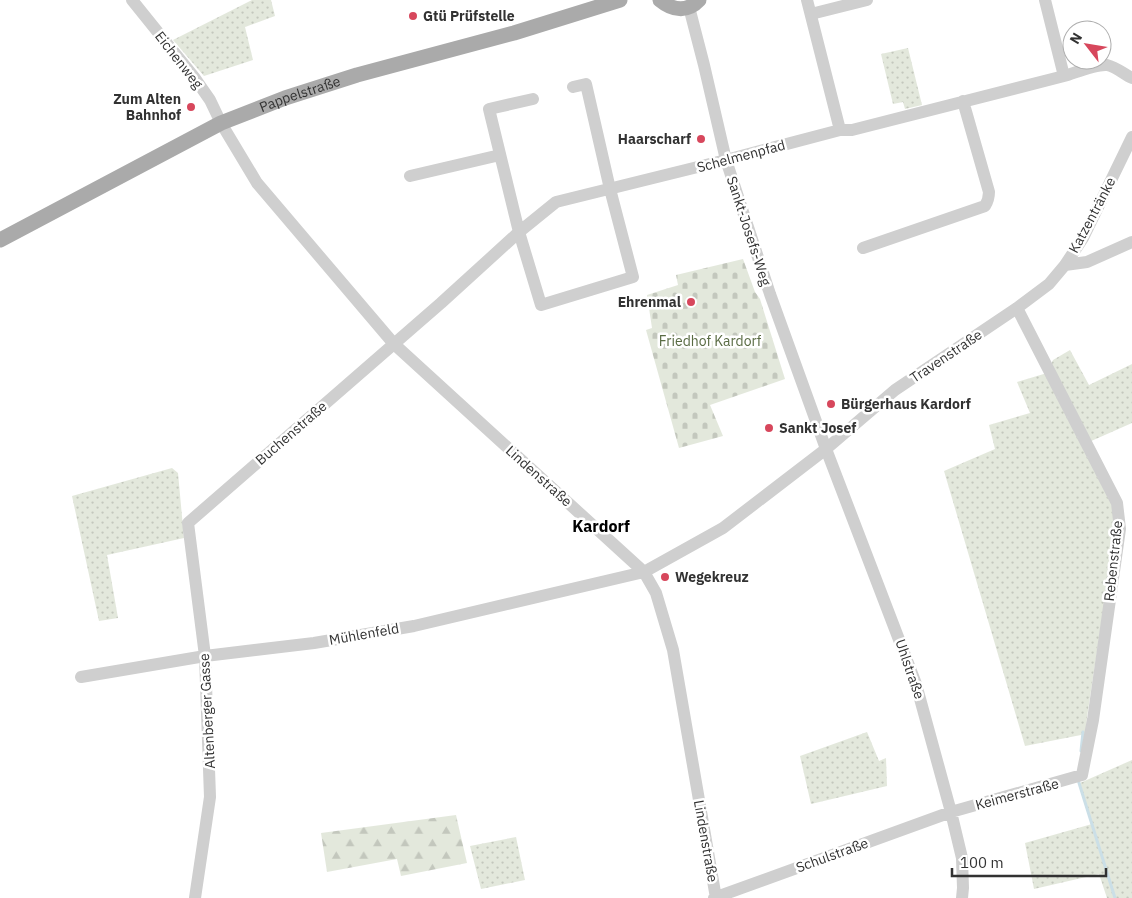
<svg xmlns="http://www.w3.org/2000/svg" width="1132" height="898" viewBox="0 0 1132 898" font-family="'IBM Plex Sans',sans-serif">
<defs>
<pattern id="green-dots" width="8" height="8" patternUnits="userSpaceOnUse" patternTransform="scale(1.25)"><rect width="8" height="8" fill="#e3e8dc"/><path d="M2 2h.1M6 6h.1" fill="none" stroke="#c3c7bd" stroke-width="1.8" stroke-linecap="round"/></pattern>
<pattern id="forest-firs" width="22" height="20" patternUnits="userSpaceOnUse" patternTransform="scale(1.25)"><rect width="22" height="20" fill="#e3e8dc"/><path d="M5 1l3.5 6h-7zM16 11l3.5 6h-7z" fill="#c3c7bd"/></pattern>
<pattern id="cemetery-stones" width="16" height="16" patternUnits="userSpaceOnUse" patternTransform="scale(1.25)"><rect width="16" height="16" fill="#e3e8dc"/><path d="M2 7V4a2 2 0 0 1 4 0v3zM10 15v-3a2 2 0 0 1 4 0v3z" fill="#c3c7bd"/></pattern>
</defs>
<rect width="100%" height="100%" fill="#fff"/>
<path fill="url(#green-dots)" d="M252,0H271L275,16L245,27L253,60L204,76L173,40Z
M908,48L922,105L905,109L903,102L893,104L881,54Z
M1070,350L1089,385L1132,364V423L1089,442L1113,504L1116,527L1087,717L1086,734L1025,746L944,471L995,449L989,425L1030,413L1017,382L1047,373L1053,360Z
M172,468L178,473L184,538L107,555L118,618L99,621L72,496Z
M867,732L879,761L886,758L887,786L811,804L800,756Z
M1132,760V898H1107L1099,874L1034,889L1025,843L1092,824L1080,783Z
M516,837L525,880L481,889L470,846Z"/>
<path fill="url(#forest-firs)" d="M456,815L467,863L401,876L397,859L327,872L321,833Z"/>
<path fill="url(#cemetery-stones)" d="M743,259L755,292L760,299L785,379L710,405L723,436L679,448L646,330L652,328L647,295L678,285L676,275Z"/>
<g fill="none" stroke-linecap="round" stroke-linejoin="round">
<path stroke="#cbdfe7" stroke-width="3" d="M1081,751L1083,732
M1078,779L1079,783L1115,898"/>
<path stroke="#cfcfcf" stroke-width="12" d="M132,0L194,77L210,100L221,123L257,183L394,344L644,572L656,593L673,650L716,898
M807,0L840,130
M1045,0L1064,76
M689,7L704,65L726,160L770,294L826,449L916,684L951,812L962,858L963,888L962,898
M811,14L867,0
M533,99L489,109L519,232L541,305L633,277L610,189L586,84L573,87
M410,176L500,155
M863,248L985,206C988,201 989,198 989,192L963,101
M1065,265L1087,262L1132,242
M81,677L205,656L314,643L414,626L644,572L723,528L826,449L895,390L1017,308L1049,284L1065,265L1083,238L1132,137
M195,898L210,797L205,656L188,523L441,303L519,232L556,202L726,160L840,130H852L1064,76C1075,73 1095,64 1107,65C1116,67 1124,74 1132,78
M714,898L951,812L1082,775L1093,720L1120,529L1117,503L1017,308"/>
<g stroke="#aaa" stroke-width="15">
<path d="M660,0C672,10 687,13 699,0"/>
<path id="s1" d="M0,240L221,123L285,98L357,75L514,33L620,0"/>
</g>
</g>
<g fill="#d7475c" stroke="#fff" stroke-width="2">
<circle cx="413" cy="16" r="5"/>
<circle cx="191" cy="107" r="5"/>
<circle cx="701" cy="139" r="5"/>
<circle cx="691" cy="302" r="5"/>
<circle cx="831" cy="404" r="5"/>
<circle cx="769" cy="428" r="5"/>
<circle cx="665" cy="577" r="5"/>
</g>
<g text-anchor="middle" dominant-baseline="central" stroke-width="5" stroke-linejoin="round" paint-order="stroke">
<g font-size="14" font-weight="bold" fill="#323232" stroke="#fff" text-anchor="start">
<text x="423" y="16">Gtü Prüfstelle</text>
<text x="181" y="99" text-anchor="end">Zum Alten<tspan x="181" dy="16">Bahnhof</tspan></text>
<text x="691" y="139" text-anchor="end">Haarscharf</text>
<text x="681" y="302" text-anchor="end">Ehrenmal</text>
<text x="841" y="404">Bürgerhaus Kardorf</text>
<text x="779" y="428">Sankt Josef</text>
<text x="675" y="577">Wegekreuz</text>
</g>
<g font-size="14" fill="#323232" stroke="#fff">
<text transform="translate(179 60) rotate(52)">Eichenweg</text>
<text stroke="none"><textPath href="#s1" startOffset="334">Pappelstraße</textPath></text>
<text transform="translate(741 156) rotate(-15)">Schelmenpfad</text>
<text transform="translate(1092 215) rotate(-62)">Katzentränke</text>
<text transform="translate(749 231) rotate(72)">Sankt-Josefs-Weg</text>
<text transform="translate(946 356) rotate(-34)">Travenstraße</text>
<text transform="translate(291 433) rotate(-41)">Buchenstraße</text>
<text transform="translate(539 476) rotate(42)">Lindenstraße</text>
<text transform="translate(1113 561) rotate(-84)">Rebenstraße</text>
<text transform="translate(364 634) rotate(-10)">Mühlenfeld</text>
<text transform="translate(910 669) rotate(71)">Uhlstraße</text>
<text transform="translate(207 711) rotate(-93)">Altenberger Gasse</text>
<text transform="translate(1017 794) rotate(-15)">Keimerstraße</text>
<text transform="translate(706 841) rotate(80)">Lindenstraße</text>
<text transform="translate(832 855) rotate(-20)">Schulstraße</text>
</g>
<g font-size="14" fill="#596b43" stroke="#fff">
<text x="710" y="341">Friedhof Kardorf</text>
</g>
<g font-size="16" font-weight="bold" fill="#000" stroke="#fff">
<text x="601" y="526">Kardorf</text>
</g>
</g>
<g transform="translate(1087 45) rotate(301)"><circle r="24" fill="#ffffff" stroke="#adadad"/>
<path d="M0-4L9 19L0 12L-9 19Z" fill="#d7475c"/>
<text y="-8" font-size="14" font-weight="bold" text-anchor="middle" fill="#323232">N</text>
</g>
<path d="M952 868v8h154v-8" fill="none" stroke="#323232" stroke-width="2.5"/>
<text x="960" y="868" font-size="15" fill="#323232" stroke="#ffffff" stroke-width="4" paint-order="stroke">100 m</text>
</svg>
